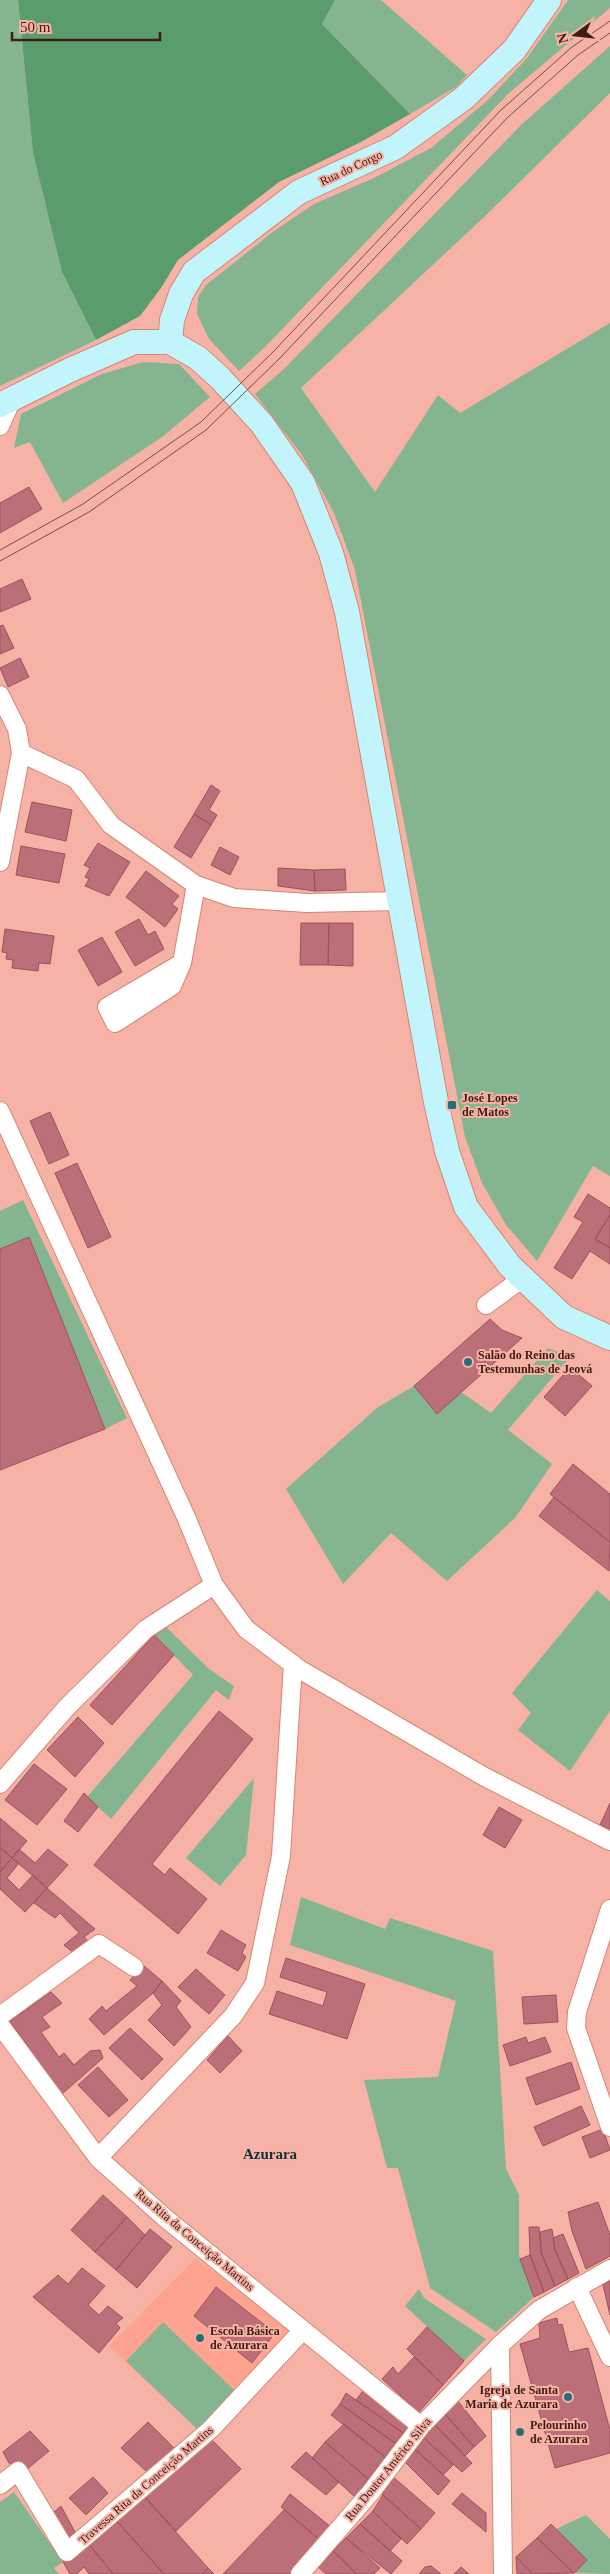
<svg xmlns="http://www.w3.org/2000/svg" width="610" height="2574" viewBox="0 0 610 2574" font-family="Georgia,serif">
<rect width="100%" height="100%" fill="#f6b2a4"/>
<path fill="#fea390" d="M196,2258L291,2331L197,2429L109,2346Z"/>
<path fill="#84b590" d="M0,0H18L33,153L62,272L96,340L0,386Z
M335,0H381L467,75L456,87L410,114L322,24Z
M568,0H610V8L509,93L266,346L239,371L209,339L197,314L198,297L206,285L274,231L314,204L374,178L431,148L488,100L527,58Z
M610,46V93L483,218L301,388L375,492L438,395L460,413L610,323V1176L593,1166L537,1261L506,1225L482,1183L465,1137L355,570L334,513L302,455L255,394L285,368L521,125Z
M143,362L179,364L210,397L162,437L63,503L30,442L14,448L21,414L102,374Z
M23,1200L127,1418L105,1429L29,1238L0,1249V1211Z
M548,1348L570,1357L508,1430L552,1464L515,1518L447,1581L391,1533L343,1584L286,1489L378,1407L414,1386L437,1414L461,1392L491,1413Z
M597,1590L610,1601V1711L570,1771L518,1730L531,1713L512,1693Z
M166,1627L209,1669L234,1686L229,1700L216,1690L111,1819L87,1797L193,1675L154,1635Z
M254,1778L246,1855L220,1886L186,1858Z
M301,1897L385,1929L390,1918L493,1951L506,2169L519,2195V2256L534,2297L496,2332L430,2288L398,2168H387L364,2080L438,2077L456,2001L290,1945Z
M419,2289L424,2298L486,2339L464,2361L405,2306Z
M163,2322L234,2390L197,2429L126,2361Z
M14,2492L63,2562L54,2568L59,2574H0V2502Z
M586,2515L610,2539V2574L574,2573L587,2560L556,2529Z"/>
<path fill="#5a9c6d" d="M18,0H335L322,24L410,114L361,142L279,182L178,260L161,288L140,316L96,340L62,272L33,153Z"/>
<path fill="#bc6f79" stroke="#9f515c" d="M29,487L42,509L0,533V503Z
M22,579L31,599L0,612V589Z
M3,625L14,648L0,654V626Z
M20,658L29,677L8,687L0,668Z
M211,785L220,791L209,810L217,815L211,825L194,814Z
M32,802L72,810L66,841L25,832Z
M194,814L211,825L191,858L174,847Z
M98,843L130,862L109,896L85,886L89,879L85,877L90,868L84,865Z
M21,846L65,854L59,883L16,875Z
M220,847L239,857L230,875L211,865Z
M278,868L314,870L315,891L278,886Z
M345,869L346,890L315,891L314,870Z
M146,871L179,896L172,904L178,909L165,927L126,897Z
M139,919L148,935L155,931L164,949L135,966L115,932Z
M301,923H329L328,965H300Z
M329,923H353V966L328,965Z
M5,929L54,936L50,964L39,963L38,971L12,968L13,960L6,959L7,953L2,952Z
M102,937L122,972L98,986L78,950Z
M50,1112L69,1155L49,1164L30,1121Z
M77,1163L111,1237L88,1248L55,1173Z
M588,1194L610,1208V1215L595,1239L610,1248V1264L590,1251L572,1279L554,1268L583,1222L574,1217Z
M610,1215V1248L595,1239Z
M29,1237L105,1429L0,1470V1249Z
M490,1319L502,1330L522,1338L437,1414L414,1386Z
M570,1367L592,1386L565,1416L544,1397Z
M573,1464L610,1494V1542L550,1494Z
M554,1497L610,1542L609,1571L539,1516Z
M154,1635L174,1655L112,1725L90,1705Z
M219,1711L253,1739L152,1864L165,1875L170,1868L207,1899L178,1934L94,1865Z
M78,1717L104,1743L75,1777L47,1750Z
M34,1764L67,1789L37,1825L5,1800Z
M84,1793L98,1807L78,1832L64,1821Z
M610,1803V1829L600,1825Z
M499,1807L522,1820L505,1848L483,1835Z
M0,1818L27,1841L12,1858L0,1847Z
M0,1847L12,1858L0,1872Z
M19,1849L35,1863L48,1849L68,1865L47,1888L12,1858Z
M12,1858L19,1863L7,1878L19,1890L33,1875L47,1888L25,1912L0,1889V1872Z
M47,1888L95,1929L84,1937L88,1941L74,1953L64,1945L79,1933L60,1913L55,1918L34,1903Z
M221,1930L246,1945L242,1953L246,1957L238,1971L207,1953Z
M286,1958L365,1984L347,2039L269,2014L277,1991L323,2006L327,1992L280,1977Z
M144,1966L162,1981L153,1993L104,2035L89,2019L102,2006L106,2011L137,1986L130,1980Z
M196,1969L225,1995L209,2014L178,1987Z
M162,1981L181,2001L176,2007L191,2027L174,2046L148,2020L162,2005L153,1993Z
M51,1992L62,2003L42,2017L50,2027L41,2032L59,2057L64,2053L74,2065L90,2051L100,2050L103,2058L62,2094L10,2021Z
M556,1995L558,2022L524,2024L522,1997Z
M130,2028L163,2059L142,2080L109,2048Z
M228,2036L242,2051L220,2073L207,2060Z
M526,2037L528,2043L545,2037L551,2052L510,2066L503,2045Z
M571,2062L580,2089L536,2105L526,2078Z
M98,2067L128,2100L109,2117L78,2085Z
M581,2106L590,2125L543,2146L534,2127Z
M603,2129L610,2150L590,2158L582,2137Z
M103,2195L127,2217L95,2252L71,2230Z
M598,2202L610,2235V2256L586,2269L572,2231L568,2212Z
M127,2217L145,2235L116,2270L95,2252Z
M529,2227H539L541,2252L555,2286L544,2292L530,2255Z
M150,2229L172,2247L137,2288L116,2270Z
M552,2229L555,2250L568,2279L555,2286L541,2252L540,2232Z
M563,2234L579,2273L568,2279L555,2250L553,2238Z
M530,2255L544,2292L534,2297L520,2259Z
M82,2268L105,2286L88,2305L99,2315L108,2306L123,2318L116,2323L120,2328L99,2353L33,2297L58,2275L68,2284Z
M610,2281V2315L603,2285Z
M216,2287L275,2333L252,2363L194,2316Z
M557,2318L558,2325L562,2324L569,2352L588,2348L610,2430V2453L555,2468L520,2344L540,2338L539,2323Z
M427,2327L464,2361L443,2385L407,2349Z
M414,2357L443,2385L419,2412L382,2379L393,2367L398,2374Z
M365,2388L410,2423L403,2433L356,2400Z
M346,2393L403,2433L395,2443L340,2404Z
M457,2400L486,2436L474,2447L445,2414Z
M340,2404L395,2443L385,2457L331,2415Z
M445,2414L474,2447L465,2456L435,2425Z
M148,2422L174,2448L147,2472L121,2448Z
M344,2424L385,2457L368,2479L325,2442Z
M435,2425L472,2463L462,2472L424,2438Z
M30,2431L49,2451L26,2470L9,2463L3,2452Z
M424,2438L453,2465L443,2475L415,2449Z
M211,2439L241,2469L176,2531L143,2495Z
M325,2442L368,2479L355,2497L312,2458Z
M415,2449L450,2481L438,2495L404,2461Z
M306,2452L339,2482L326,2495L291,2467Z
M392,2476L435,2513L421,2529L381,2493Z
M93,2477L108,2493L86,2515L69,2498Z
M462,2493L486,2513V2532L452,2504Z
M290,2494L331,2527L320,2540L281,2507Z
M143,2495L208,2568L202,2574H164L115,2519Z
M383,2495L421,2529L407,2544L373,2511Z
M61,2506L76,2534L68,2541L52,2514Z
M284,2510L320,2540L289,2574H223Z
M373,2511L401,2539L390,2551L360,2524Z
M115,2519L164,2574H113L87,2542Z
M360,2524L402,2561L391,2574L346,2538Z
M551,2524L587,2560L574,2573L537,2538Z
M346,2538L380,2568L374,2574H357L333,2551Z
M537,2538L574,2573L533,2574L516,2557Z
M87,2542L113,2574H89L84,2567L77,2574H70L63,2562Z
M333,2551L357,2574H326L318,2567Z
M516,2557L533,2574H517Z
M431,2566L441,2574H419L425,2567Z
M461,2567L469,2574H454Z
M208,2568L214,2574H202Z"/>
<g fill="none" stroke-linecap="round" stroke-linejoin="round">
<defs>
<path id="street" d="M0,426L12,399
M0,695L17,729L21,753L0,862
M21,753L76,779L111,825L196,885L234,898L307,903L399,901
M182,963L172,986L115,1023L107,1007L182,963L196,885
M0,1111L186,1517L214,1585L246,1629L299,1669L483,1776L610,1841
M486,1305L523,1278
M0,1784L67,1707L146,1629L214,1585
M610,1909L577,2012L576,2028L610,2127
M0,2016L99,1944L134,1967
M0,2025L98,2158L164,2217L421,2426
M98,2158L233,2016L255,1983L281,1856L293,1664
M577,2287L610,2357
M500,2345L503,2574
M0,2485L18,2471L67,2552L211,2429L303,2330
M300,2574L371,2492L421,2426L500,2345L539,2310L610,2269"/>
<path id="secondary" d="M170,342L172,320L181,294L194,272L299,192L396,147L464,98L514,50L549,0
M0,405L70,370L134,342H170L198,358L220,378L262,424L303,483L331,553L347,612L436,1102L447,1151L466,1207L510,1266L564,1317L610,1338"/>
</defs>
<use href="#street" stroke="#d68575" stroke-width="20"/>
<use href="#secondary" stroke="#d68575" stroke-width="26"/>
<use href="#street" stroke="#fff" stroke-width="18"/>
<use href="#secondary" stroke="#c2f4fc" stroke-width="24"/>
<path stroke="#784d44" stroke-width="1" d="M0,550L83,504L201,422L273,352L500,111L572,47L610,21
M0,561L89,512L206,430L279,359L507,118L578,55L610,33"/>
</g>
<g fill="#276e7b" stroke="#f6b2a4" stroke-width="2">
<rect x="447" y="1100" width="10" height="10" rx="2.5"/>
<circle cx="468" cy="1362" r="5"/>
<circle cx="200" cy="2338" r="5"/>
<circle cx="568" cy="2397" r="5"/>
<circle cx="520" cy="2432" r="5"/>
</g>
<g text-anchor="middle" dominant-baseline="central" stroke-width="4" stroke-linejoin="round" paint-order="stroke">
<g font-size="12" fill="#3c1c16" stroke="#f6b2a4">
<text transform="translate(351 168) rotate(-25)">Rua do Corgo</text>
<text transform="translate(195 2240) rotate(40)">Rua Rita da Conceição Martins</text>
<text transform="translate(388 2469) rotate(-51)">Rua Doutor Américo Silva</text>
<text transform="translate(146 2485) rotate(-41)">Travessa Rita da Conceição Martins</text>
</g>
<g font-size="12" font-weight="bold" fill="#3c1c16" stroke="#f6b2a4" text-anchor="start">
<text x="462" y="1098">José Lopes<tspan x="462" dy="14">de Matos</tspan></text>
<text x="478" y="1355">Salão do Reino das<tspan x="478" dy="14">Testemunhas de Jeová</tspan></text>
<text x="210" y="2331">Escola Básica<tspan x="210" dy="14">de Azurara</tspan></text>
<text x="558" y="2390" text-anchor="end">Igreja de Santa<tspan x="558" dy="14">Maria de Azurara</tspan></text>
<text x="530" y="2425">Pelourinho<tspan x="530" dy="14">de Azurara</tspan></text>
</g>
<g font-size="15" font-weight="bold" fill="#0e3036" stroke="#f6b2a4">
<text x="270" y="2154">Azurara</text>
</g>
</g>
<g transform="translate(575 35) rotate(255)" stroke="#f6b2a4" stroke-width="4" paint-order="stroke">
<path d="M0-4L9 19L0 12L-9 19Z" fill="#3c1c16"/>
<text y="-8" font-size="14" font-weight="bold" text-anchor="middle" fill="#3c1c16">N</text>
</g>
<path d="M12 32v8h148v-8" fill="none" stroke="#3c1c16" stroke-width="2.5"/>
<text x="20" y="32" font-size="15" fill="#3c1c16" stroke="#f6b2a4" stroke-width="4" paint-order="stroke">50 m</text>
</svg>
